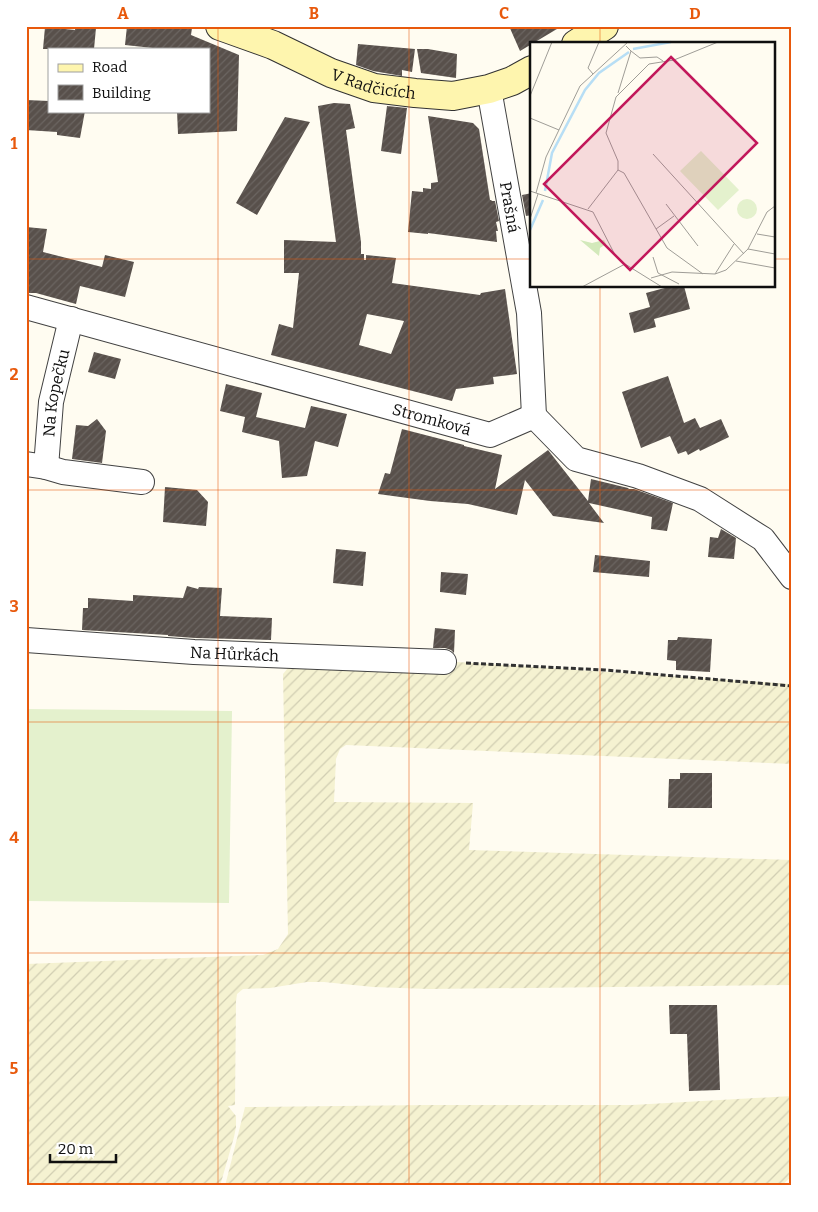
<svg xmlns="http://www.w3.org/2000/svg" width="818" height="1212" viewBox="0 0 818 1212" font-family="Bitter,serif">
<defs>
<pattern id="farmland-furrows" width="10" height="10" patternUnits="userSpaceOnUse" patternTransform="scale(1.25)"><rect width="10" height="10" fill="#f5f2d1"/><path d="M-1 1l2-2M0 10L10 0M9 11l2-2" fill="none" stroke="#d1ceb2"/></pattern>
<pattern id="building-hatch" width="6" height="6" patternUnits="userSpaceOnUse" patternTransform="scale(1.25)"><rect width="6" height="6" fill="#58504b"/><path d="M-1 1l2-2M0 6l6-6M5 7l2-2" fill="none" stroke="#6b6561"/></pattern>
</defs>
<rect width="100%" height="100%" fill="#fffcf1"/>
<path fill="url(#farmland-furrows)" d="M306,652L792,684V764L346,745L340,749L336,759L334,802L473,803L469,850L792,860V985L429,989L373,987L324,982H307L270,988L243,989L237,994L236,1001L235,1105L228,1106L236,1116V1127L234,1137L220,1186H26V964L263,955L278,949L288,934L283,674L293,662Z
M792,1096V1176L781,1186H225L245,1107L427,1105H632Z"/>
<path fill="#e4f1cd" d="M26,709L232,711L229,903L26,901Z"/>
<path fill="url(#building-hatch)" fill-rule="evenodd" d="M127,26H172L192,28L191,35L239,55L237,131L178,134L177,111H209V49H162L125,45Z
M509,26H562L520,51Z
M45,27L75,30V27L96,28L94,49H43Z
M358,44L415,49L412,72L402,70V76L373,71L356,65Z
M417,49H428L457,54L456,78L421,73Z
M26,100L49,101V111H85L80,138L57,135V132L26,130Z
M334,103L350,104L355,128L346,130L361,242V254H364V260H366V255L396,258L392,283L480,295L481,293L505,289L517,374L493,377L494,384L456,389L452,401L271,355L279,324L293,328L299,273H284V240L336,242L318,106ZM367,314L404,321L391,354L359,345Z
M387,106L407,108L401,154L381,151Z
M428,116L473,123L479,129L490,200H491L492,201H495L499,221L496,222L498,231H496L497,242L428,233V234L408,232L412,191L423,192V188L431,189V183L438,182Z
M285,117L310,122L257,215L236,203Z
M532,193V215L526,216L522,195Z
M26,227L47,229L43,252L102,267L105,255L134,262L125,297L80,286L76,304L36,293H26Z
M672,286H684L690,309L654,319L656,327L634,333L629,313L650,307L646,293Z
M94,352L121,359L115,379L88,372Z
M668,376L684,423L695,418L700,428L721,419L729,437L700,451L699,449L688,455L686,451L678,454L670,436L641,448L622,392Z
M226,384L262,393L256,417L305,428L311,406L347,414L338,447L315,441L307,476L282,478L279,441L242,432L245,417L220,411Z
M97,419L106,431L102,463L72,459L76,425L88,426Z
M402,429L464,445V446L502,455L495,489L548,450L588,501L591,479L628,488L629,489H634L673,503L667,531L651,529L652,517L589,503L604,523L553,516L525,480L517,515L468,504L430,501L378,494L385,473L390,474Z
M165,487L197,490L208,502L206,526L163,522Z
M721,529L736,538L734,559L708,557L710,537L718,538Z
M336,549L366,552L363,586L333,583Z
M595,555L650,561L649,577L593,572Z
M441,572L468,574L466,595L440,592Z
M187,586L198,589L199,587L222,588L220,616L272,618L271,640L195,638L168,636V635L82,630L83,608H88V598L133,601V595L183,598Z
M435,628L455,630L454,653L451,650L445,648H433Z
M678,637L712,639L710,672L676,670V661L667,660L668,640H677Z
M680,773H712V808H668L669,779H680Z
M669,1005H717L720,1090L689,1091L687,1034H670Z"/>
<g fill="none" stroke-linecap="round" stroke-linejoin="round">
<defs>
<g id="street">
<path id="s1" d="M489,89L529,313L534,416"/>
<path id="s2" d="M26,307L490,435L534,416L576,459L638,476L700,499L763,539L792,577"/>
<path d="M26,464L46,467L63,472L142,482"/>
<path id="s3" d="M46,467L51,402L71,319"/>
<path id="s4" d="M26,640L194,652L444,662"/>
</g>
<g id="secondary">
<path id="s5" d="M220,26L273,45L331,73L374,88L415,93L453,96L489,89L512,81L532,70"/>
<path d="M576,44L604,26"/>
</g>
</defs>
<use href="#street" stroke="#424242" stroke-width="26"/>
<use href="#secondary" stroke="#313131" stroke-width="30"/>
<path stroke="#313131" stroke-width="3" stroke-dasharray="5 2.5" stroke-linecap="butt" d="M466,663L605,670L792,686"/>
<use href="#street" stroke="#fff" stroke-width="24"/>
<use href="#secondary" stroke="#fef5ae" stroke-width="28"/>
</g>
<path fill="none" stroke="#e8590c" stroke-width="1" stroke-opacity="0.55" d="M218,26V1186M409,26V1186M600,26V44M26,259H532M774,259H792M600,286V1186M26,490H792M26,722H792M26,953H792"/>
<g text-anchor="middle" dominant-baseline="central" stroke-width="5" stroke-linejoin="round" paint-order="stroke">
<g font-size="16" fill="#0f0f0f" stroke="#fff">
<text stroke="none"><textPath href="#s5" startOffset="165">V Radčicích</textPath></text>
<text stroke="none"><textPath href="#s1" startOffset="120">Prašná</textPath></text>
<text stroke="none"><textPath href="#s3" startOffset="75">Na Kopečku</textPath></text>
<text stroke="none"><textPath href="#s2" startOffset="421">Stromková</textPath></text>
<text stroke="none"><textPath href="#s4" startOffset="209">Na Hůrkách</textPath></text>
</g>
</g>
<g transform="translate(530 42)">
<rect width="245" height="245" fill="#fffcf1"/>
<path d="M50,198L62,201L74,198L76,202L70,206L69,214Z" fill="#d3e9bb"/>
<path d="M171,109L209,148L188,168L150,129ZM207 167a10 10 0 1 1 20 0a10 10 0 1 1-20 0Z" fill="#e4f1cd"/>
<path fill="none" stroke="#b7def5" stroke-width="2.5" d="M103,7L141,0M15,149L22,111L55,48L69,31L99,10M0,188L13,158"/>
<path fill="none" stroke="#9f9d97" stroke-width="1" d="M101,9L110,16L127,15L133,19M63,32L58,26L69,0M88,51L101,9L96,4M0,54L22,0M0,76L29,88M123,112L214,212M0,149L63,170L84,211L95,222L132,245M6,151L16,115L50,44L98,0M136,162L168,204M58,167L88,128M0,177L8,152M126,187L144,174M227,192L245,195M218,207L245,212M123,215L128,231L149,242M206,219L245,226M173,232L137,206L94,131L88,128V119L76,91L86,55L119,22L144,18L188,0M185,232L204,202M121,236L142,230L185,232L196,228L218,207L237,170L245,164M52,245L95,222"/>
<path fill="#c2185b" fill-opacity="0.15" stroke="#c2185b" stroke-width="2.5" d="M141,15L227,101L100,228L14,142Z"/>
<rect width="245" height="245" fill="none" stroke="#0f0f0f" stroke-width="2.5"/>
</g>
<rect width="818" height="1212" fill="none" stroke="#ffffff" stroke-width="55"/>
<rect x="48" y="48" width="162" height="65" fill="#ffffff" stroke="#9f9f9f"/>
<rect x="58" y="64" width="25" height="8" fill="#fef5ae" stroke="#9f9f9f"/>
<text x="92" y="72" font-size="15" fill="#0f0f0f">Road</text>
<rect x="58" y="85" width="25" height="15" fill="url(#building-hatch)" stroke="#9f9f9f"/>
<text x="92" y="98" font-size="15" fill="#0f0f0f">Building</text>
<path d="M50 1154v8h66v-8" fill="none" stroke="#0f0f0f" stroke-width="2.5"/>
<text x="58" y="1154" font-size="15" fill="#0f0f0f" stroke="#ffffff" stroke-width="4" paint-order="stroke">20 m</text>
<rect x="28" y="28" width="762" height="1156" fill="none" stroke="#e8590c" stroke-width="2"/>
<g font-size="16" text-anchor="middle" font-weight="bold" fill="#e8590c">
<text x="123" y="19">A</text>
<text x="314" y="19">B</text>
<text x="504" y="19">C</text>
<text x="695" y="19">D</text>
<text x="14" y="149">1</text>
<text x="14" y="380">2</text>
<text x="14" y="612">3</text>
<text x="14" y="843">4</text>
<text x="14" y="1074">5</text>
</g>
</svg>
